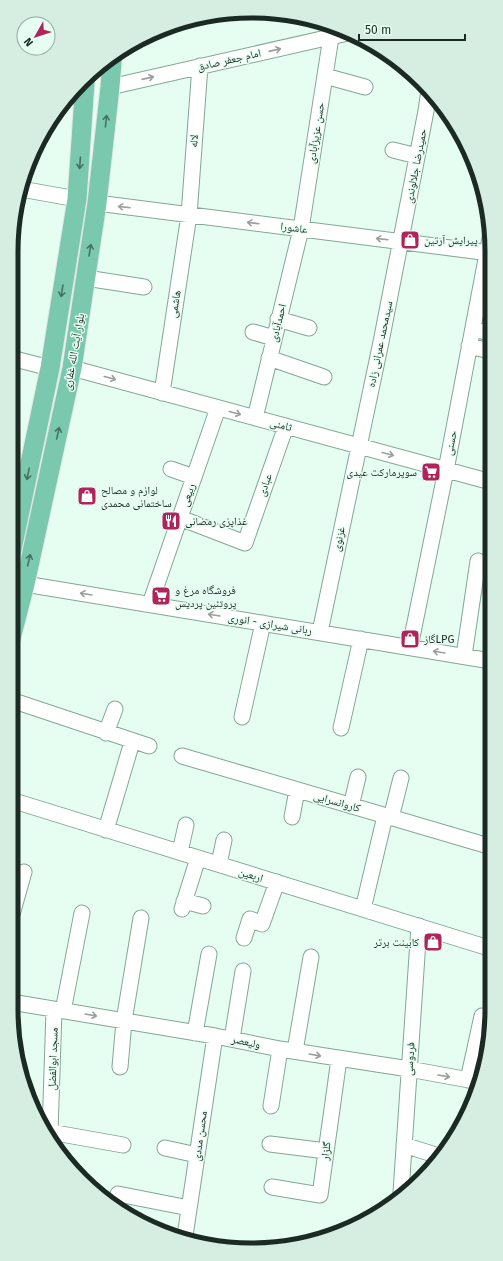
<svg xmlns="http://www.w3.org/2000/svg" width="503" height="1261" viewBox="0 0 503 1261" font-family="'Fira Sans','Noto Naskh Arabic',sans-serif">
<rect width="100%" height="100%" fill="#e6fef2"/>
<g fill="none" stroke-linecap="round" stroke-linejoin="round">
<defs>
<path id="minor" d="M325,76L365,87
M110,87L348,33
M393,150L417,156
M21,189L77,199
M97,203L490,253
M86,278L144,287
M278,319L309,328
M473,329L490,333
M253,332L274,338
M469,346L490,351
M11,358L50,368
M269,358L324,377
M72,368L491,482
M162,393L189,215L200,66
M255,418L301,229L331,37
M171,469L194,477
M180,518L245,543L286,426
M11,580L25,584L491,661
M150,604L218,408
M320,632L381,342L426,111L429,90
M410,647L446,470L490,238
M464,656L478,561
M11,700L149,746
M242,717L263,623
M341,728L361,639
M106,733L115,709
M182,756L492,847
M11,800L492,949
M351,806L358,777
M292,817L297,790
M391,818L401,778
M106,830L132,742
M180,852L186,825
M219,864L224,840
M184,901L203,906
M182,909L198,858
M363,909L385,816
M11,918L24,872
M244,938L250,919L262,924L277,882
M11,1002L215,1036L280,1049L409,1069L480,1082
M63,1011L82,913
M195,1033L209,954
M232,1039L243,971
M295,1051L311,957
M120,1067L124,1021L141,918
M468,1080L482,1016
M271,1106L280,1049
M50,1132L123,1145
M50,1133L54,1010
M270,1144L326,1151
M404,1145L442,1157
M165,1148L197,1155
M272,1187L320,1195L339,1059
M401,1192L419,926
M118,1194L189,1208
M185,1236L215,1036"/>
<path id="major" d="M11,554L50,368L77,199L85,82
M11,638L25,584L72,368L97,203L110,87L112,62"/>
</defs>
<use href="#minor" stroke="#82a795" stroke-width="17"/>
<use href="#major" stroke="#e4e5e5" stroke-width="21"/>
<use href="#minor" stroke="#fff" stroke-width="15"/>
<use href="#major" stroke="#7ac9af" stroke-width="19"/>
</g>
<defs><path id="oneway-shaft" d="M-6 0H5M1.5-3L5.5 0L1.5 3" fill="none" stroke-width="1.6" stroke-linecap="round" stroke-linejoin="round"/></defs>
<g stroke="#989f9c">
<use href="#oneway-shaft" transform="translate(275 50) rotate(-13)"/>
<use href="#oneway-shaft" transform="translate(148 78) rotate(-13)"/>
<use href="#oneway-shaft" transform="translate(124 207) rotate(-173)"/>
<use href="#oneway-shaft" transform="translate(253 223) rotate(-173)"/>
<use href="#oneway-shaft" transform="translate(382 239) rotate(-173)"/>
<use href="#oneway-shaft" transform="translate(110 378) rotate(15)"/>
<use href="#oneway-shaft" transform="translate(235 413) rotate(15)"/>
<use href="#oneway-shaft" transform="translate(388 454) rotate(15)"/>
<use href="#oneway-shaft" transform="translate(86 594) rotate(-171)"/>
<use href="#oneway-shaft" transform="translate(214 615) rotate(-171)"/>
<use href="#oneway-shaft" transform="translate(439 652) rotate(-171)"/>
<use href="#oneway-shaft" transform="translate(91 1015) rotate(10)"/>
<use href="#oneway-shaft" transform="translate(315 1055) rotate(10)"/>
<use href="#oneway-shaft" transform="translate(444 1076) rotate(10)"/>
</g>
<g stroke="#467262">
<use href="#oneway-shaft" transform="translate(106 121) rotate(-84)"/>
<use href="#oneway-shaft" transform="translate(80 163) rotate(94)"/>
<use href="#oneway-shaft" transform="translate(90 250) rotate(-81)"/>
<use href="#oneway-shaft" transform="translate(62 291) rotate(99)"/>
<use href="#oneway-shaft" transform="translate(58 433) rotate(-77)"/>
<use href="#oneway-shaft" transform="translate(28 474) rotate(102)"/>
<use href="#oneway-shaft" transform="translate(29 560) rotate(-77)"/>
</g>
<defs>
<symbol id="shop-square" viewBox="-11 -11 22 22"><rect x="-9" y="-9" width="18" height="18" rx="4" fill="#b1235b" stroke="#e6fef2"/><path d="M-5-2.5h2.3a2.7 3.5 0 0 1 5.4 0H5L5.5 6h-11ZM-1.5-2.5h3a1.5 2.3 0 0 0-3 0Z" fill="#fff"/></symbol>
<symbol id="supermarket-square" viewBox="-11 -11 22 22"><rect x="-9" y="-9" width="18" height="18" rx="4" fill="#b1235b" stroke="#e6fef2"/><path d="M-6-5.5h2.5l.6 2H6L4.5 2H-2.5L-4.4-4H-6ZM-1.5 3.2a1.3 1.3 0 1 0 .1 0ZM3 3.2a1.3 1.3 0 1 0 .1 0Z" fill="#fff"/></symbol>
<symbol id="restaurant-square" viewBox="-11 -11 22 22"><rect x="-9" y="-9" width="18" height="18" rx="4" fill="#b1235b" stroke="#e6fef2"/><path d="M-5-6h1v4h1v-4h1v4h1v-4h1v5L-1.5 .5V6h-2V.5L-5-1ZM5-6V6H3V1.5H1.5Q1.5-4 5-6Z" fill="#fff"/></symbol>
</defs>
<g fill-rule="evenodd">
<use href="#shop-square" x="399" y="229" width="22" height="22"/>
<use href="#supermarket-square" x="420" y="461" width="22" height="22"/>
<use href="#shop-square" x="76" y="485" width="22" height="22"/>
<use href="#restaurant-square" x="160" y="510" width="22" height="22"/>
<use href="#supermarket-square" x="150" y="585" width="22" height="22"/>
<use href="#shop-square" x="399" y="628" width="22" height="22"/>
<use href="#shop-square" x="422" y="931" width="22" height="22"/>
</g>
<g text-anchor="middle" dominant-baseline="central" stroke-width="3" stroke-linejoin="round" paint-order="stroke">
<g font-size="11" fill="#1b2a23" stroke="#e6fef2">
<text transform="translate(229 60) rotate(-13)">امام جعفر صادق</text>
<text transform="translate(316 133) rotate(-81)">حسن عزیزآبادی</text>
<text transform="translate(194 141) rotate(-86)">لاله</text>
<text transform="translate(416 166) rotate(-79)">حمیدرضا جلالوندی</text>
<text transform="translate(294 228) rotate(7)">عاشورا</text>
<text transform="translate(175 304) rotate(-81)">هاشمی</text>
<text transform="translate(278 323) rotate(-76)">احمدآبادی</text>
<text transform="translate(380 344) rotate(-78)">سیدمحمد عمرانی زاده</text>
<text transform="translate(74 352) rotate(-80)">بلوار آیت الله غفاری</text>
<text transform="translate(281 425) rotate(15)">ثامنی</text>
<text transform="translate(451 443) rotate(-79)">حسنی</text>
<text transform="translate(265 485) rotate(-71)">عبادی</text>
<text transform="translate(188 495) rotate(-71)">ربیعی</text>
<text transform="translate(339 539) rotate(-78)">غزنوی</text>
<text transform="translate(270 624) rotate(9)">ربانی شیرازی - انوری</text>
<text transform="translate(337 802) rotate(16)">کاروانسرایی</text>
<text transform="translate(251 875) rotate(17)">اربعین</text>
<text transform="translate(246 1042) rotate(12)">ولیعصر</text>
<text transform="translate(53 1059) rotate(-88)">مسجد ابوالفضل</text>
<text transform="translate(410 1059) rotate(-86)">فردوسی</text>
<text transform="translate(200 1136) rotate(-82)">محسن مددی</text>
<text transform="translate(326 1151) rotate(-82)">گلزار</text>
</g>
<g font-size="11" fill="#1b2a23" stroke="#e6fef2" text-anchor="start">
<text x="424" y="240">پیرایش آرتین</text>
<text x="417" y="472" text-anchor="end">سوپرمارکت عیدی</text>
<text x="101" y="490">لوازم و مصالح<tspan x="101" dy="13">ساختمانی محمدی</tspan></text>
<text x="185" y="521">غذاپزی رمضانی</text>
<text x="175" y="590">فروشگاه مرغ و<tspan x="175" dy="13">پروتئین پردیس</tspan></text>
<text x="424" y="639">گازLPG</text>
<text x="419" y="942" text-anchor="end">کابینت برتر</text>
</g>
</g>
<path d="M0 0H503V1261H0ZM251 18H252A233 233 0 0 1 485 251V1010A233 233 0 0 1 252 1243H251A233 233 0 0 1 18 1010V251A233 233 0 0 1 251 18Z" fill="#d6ede1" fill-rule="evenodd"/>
<path fill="none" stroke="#1b2a23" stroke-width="5" d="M251 18H252A233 233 0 0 1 485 251V1010A233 233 0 0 1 252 1243H251A233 233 0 0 1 18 1010V251A233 233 0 0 1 251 18Z"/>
<g transform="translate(36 36) rotate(231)"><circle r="19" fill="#e6fef2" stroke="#95a99f"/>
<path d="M0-3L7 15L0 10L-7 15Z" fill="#b1235b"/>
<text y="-6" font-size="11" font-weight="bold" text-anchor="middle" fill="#1b2a23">N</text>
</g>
<path d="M359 34v6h106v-6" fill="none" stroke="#1b2a23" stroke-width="2"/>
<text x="365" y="34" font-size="12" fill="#1b2a23" stroke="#e6fef2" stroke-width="3" paint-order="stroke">50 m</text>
</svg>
